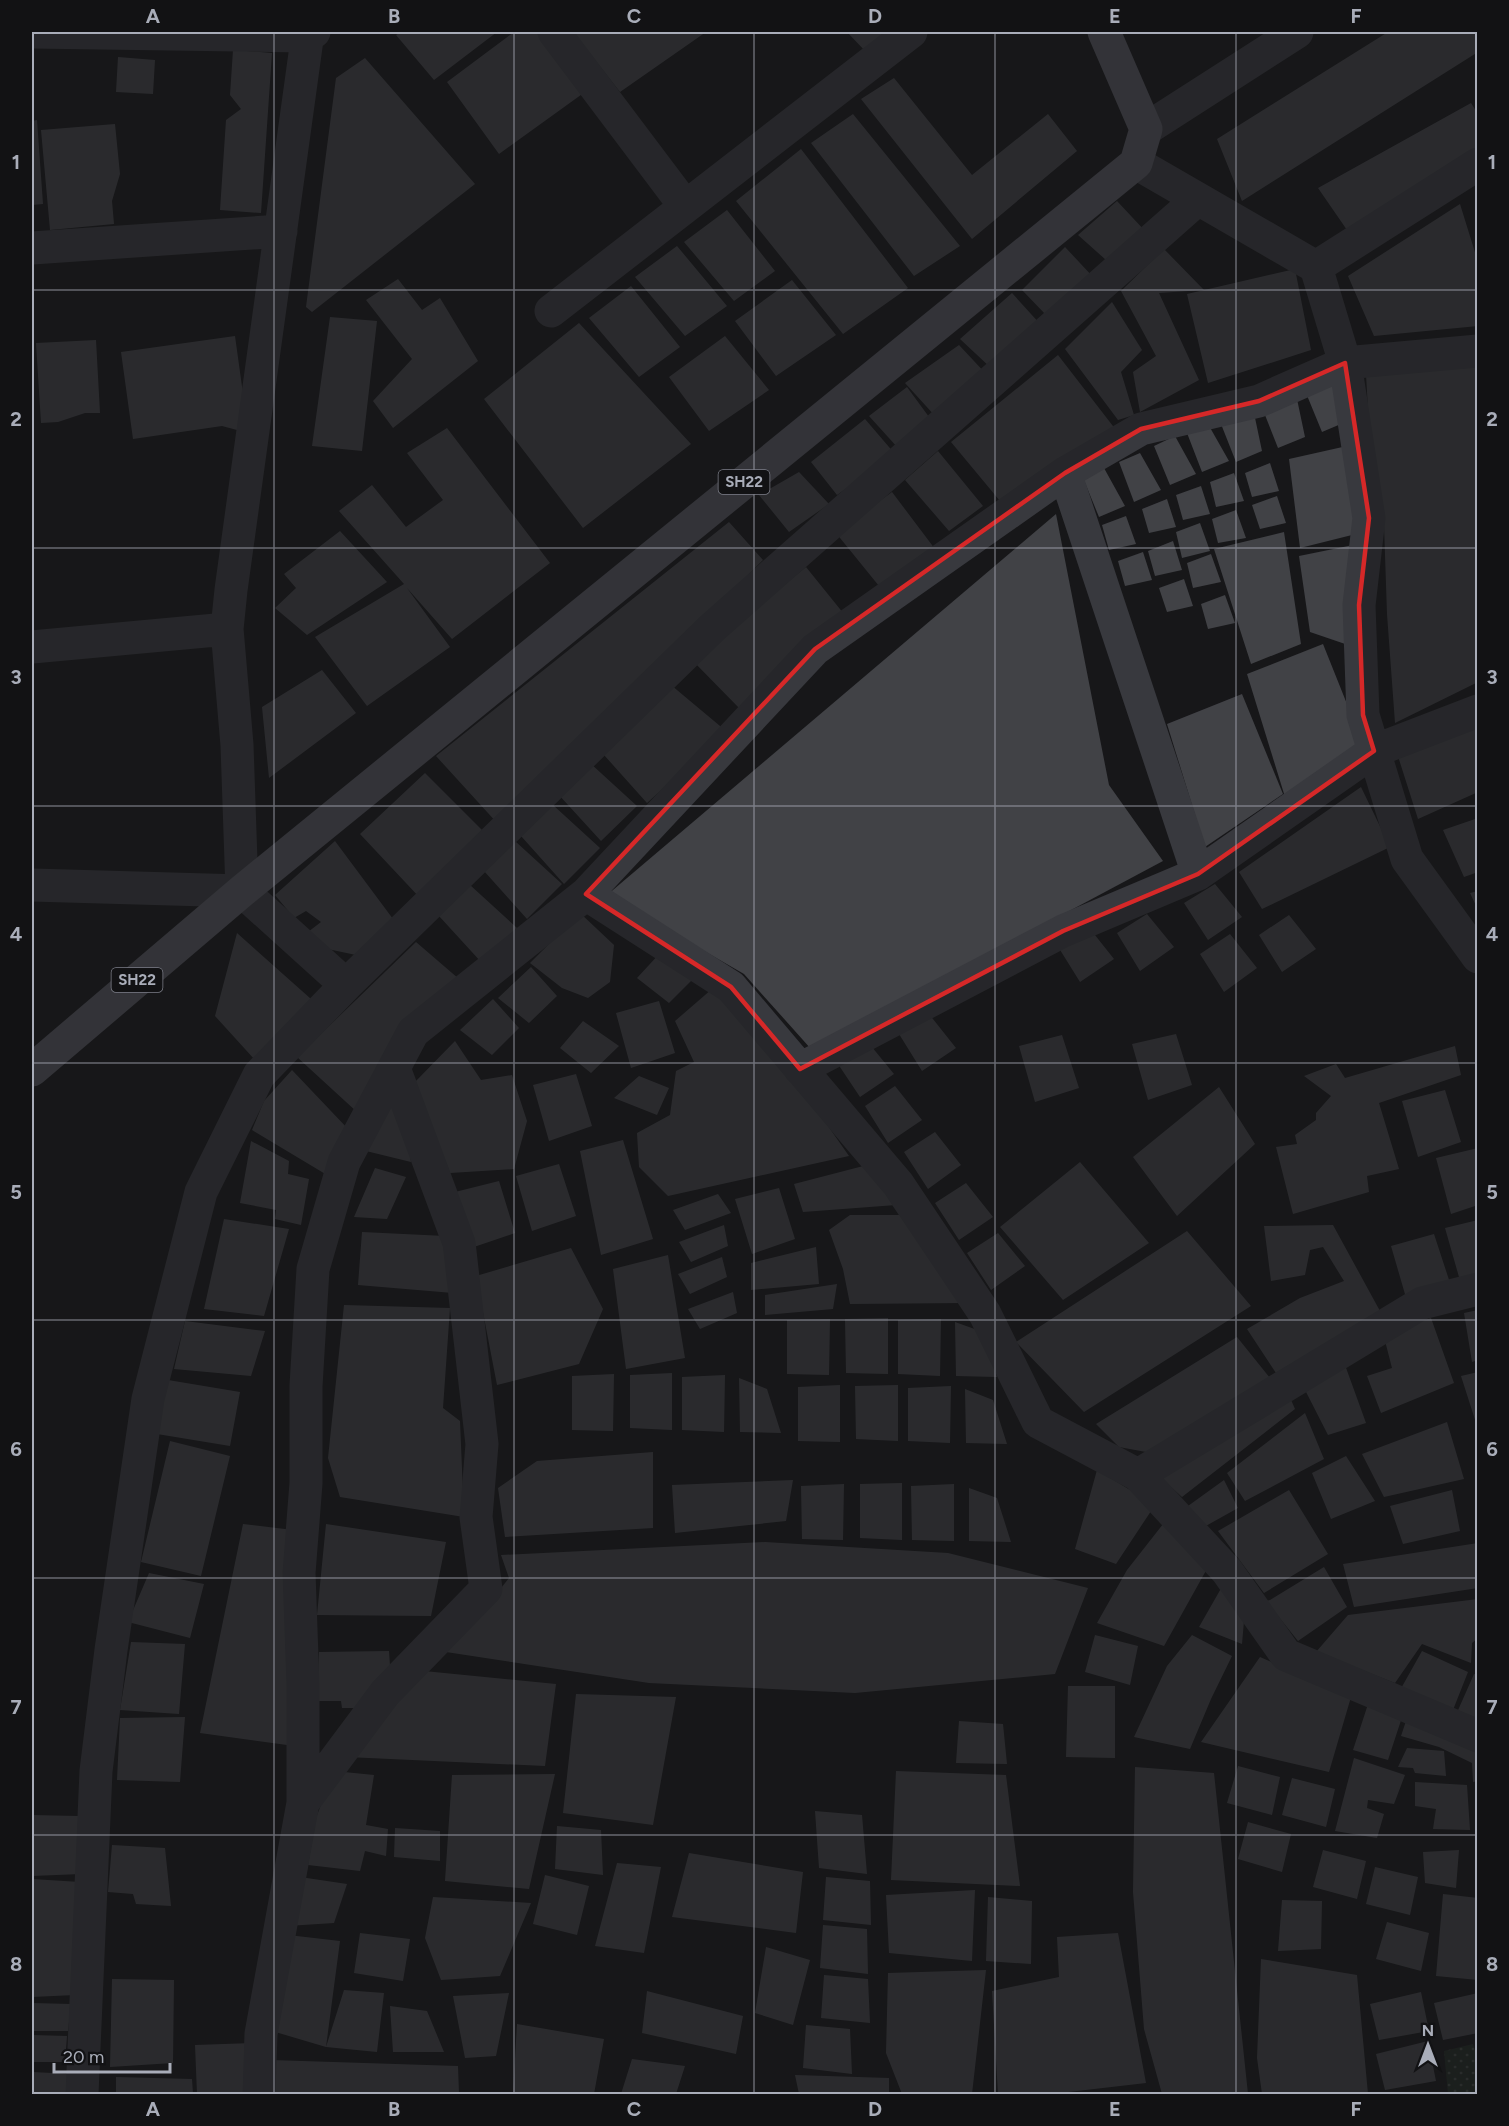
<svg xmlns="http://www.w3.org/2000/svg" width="1509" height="2126" viewBox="0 0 1509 2126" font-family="Figtree,sans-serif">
<defs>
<pattern id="park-dots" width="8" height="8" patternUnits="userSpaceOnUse" patternTransform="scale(1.5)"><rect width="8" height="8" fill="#212923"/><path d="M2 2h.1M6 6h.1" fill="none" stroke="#3e4541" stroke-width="1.8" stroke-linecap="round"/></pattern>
</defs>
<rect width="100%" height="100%" fill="#171719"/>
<path fill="url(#park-dots)" d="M1473,2044L1477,2058V2094H1448L1444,2051Z"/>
<path fill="#414246" d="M401,32H497L434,80L396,35Z
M514,32H536L585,92L499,154L447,82Z
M573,32H706L620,92Z
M847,32H893L867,53Z
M1388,32H1478V52L1242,201L1217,139Z
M233,50L272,53L261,213L220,210L226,120L241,109L230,95Z
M118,57L155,60L153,94L116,92Z
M365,58L475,184L312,312L306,307L336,78Z
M894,78L972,175L1048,114L1077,151L972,239L861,99Z
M1471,103L1478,114V153L1347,230L1318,188Z
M853,114L960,246L914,276L811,143Z
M37,120L43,204L32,205V121Z
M115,124L120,174L112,201L114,224L50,230L41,130Z
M801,149L908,288L843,334L736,201Z
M1117,201L1146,232L1106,260L1078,235Z
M1460,204L1478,262V326L1374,336L1348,276Z
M727,210L775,271L734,301L684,242Z
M677,246L727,306L685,336L635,277Z
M1065,247L1094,278L1047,316L1022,290Z
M1164,249L1204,290L1159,293L1199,380L1140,412L1133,372L1156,356L1121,291Z
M1295,269L1311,350L1208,383L1187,294Z
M398,279L422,310L440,298L478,361L393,428L373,401L412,359L366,300Z
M792,280L836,335L776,376L735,321Z
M631,286L680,347L639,377L589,318Z
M1012,293L1041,325L991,368L960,339Z
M1112,302L1142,350L1121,372L1134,415L1118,420L1065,349Z
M330,317L377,321L362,451L312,446Z
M579,323L691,444L583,528L484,399Z
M235,336L244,401L237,430L222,426L133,439L121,352Z
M725,336L769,390L709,431L669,377Z
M96,340L100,413H85L58,422L41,423L36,343Z
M959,345L988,376L936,417L905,383Z
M1058,355L1116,430L1000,501L951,442Z
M1478,364V682L1395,723L1387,614L1384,525L1370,446L1366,374Z
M1340,383L1348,421L1322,432L1306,393Z
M907,387L932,421L898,448L869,416Z
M1297,399L1305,437L1278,448L1263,410Z
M1254,413L1262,451L1236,462L1221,424Z
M865,419L895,454L837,495L811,462Z
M1208,424L1229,461L1202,472L1187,433Z
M447,428L550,563L452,639L407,588L450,647L367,706L315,637L404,584L339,511L372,485L406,527L443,500L407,453Z
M1175,436L1196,474L1170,485L1154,446Z
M1347,446L1360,533L1300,548L1289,459Z
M938,451L983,506L949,531L905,480Z
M1140,453L1161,490L1134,502L1119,462Z
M1270,463L1279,491L1252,497L1245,473Z
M1104,468L1125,506L1099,517L1083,478Z
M799,472L829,504L789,532L759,495Z
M1234,473L1244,501L1216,507L1210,482Z
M1201,486L1210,514L1183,520L1176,495Z
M892,492L935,549L879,586L836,533Z
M1277,496L1286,523L1260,529L1252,505Z
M1167,499L1176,527L1149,533L1142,509Z
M1236,510L1246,538L1218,543L1212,519Z
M1056,514L1109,785L1163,861L811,1049L744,974L607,895Z
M1126,516L1136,544L1109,550L1102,525Z
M729,522L763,560L498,824L436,756Z
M1200,523L1210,551L1182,558L1176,532Z
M340,531L387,582L307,635L275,608L296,588L284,574Z
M1284,532L1301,644L1251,664L1214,549Z
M1173,541L1182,570L1155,576L1148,551Z
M1353,545L1351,646L1310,632L1299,556Z
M1143,552L1152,580L1125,586L1118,561Z
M1211,554L1221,582L1193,588L1187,563Z
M806,567L848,619L741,710L692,660Z
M1184,579L1193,606L1167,612L1159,588Z
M1225,595L1235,623L1208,629L1201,604Z
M1323,644L1363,744L1285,797L1247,674Z
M322,670L356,713L269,778L262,707Z
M671,685L726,731L647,803L604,755Z
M1242,694L1283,794L1205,847L1167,724Z
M1478,716V792L1418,819L1396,750Z
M590,763L637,806L601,841L558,794Z
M425,773L482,830L421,899L360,834Z
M1361,787L1390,847L1262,909L1239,872Z
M553,805L600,848L564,884L521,836Z
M1478,818V872L1464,877L1443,830Z
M335,841L396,923L356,955L323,948L308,932L321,922L306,911L294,918L275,895Z
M515,841L562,884L527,919L484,871Z
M1215,884L1242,917L1208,940L1184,903Z
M470,885L517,928L482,963L439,916Z
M1478,891V910L1470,893Z
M580,913L614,945L610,982L588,998L562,988L530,963Z
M1147,914L1174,947L1140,971L1117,933Z
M1289,915L1316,949L1282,972L1259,935Z
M1087,925L1114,959L1080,982L1057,945Z
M237,933L311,999L255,1060L215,1016Z
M1230,934L1257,968L1224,992L1200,954Z
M416,942L459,979L357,1112L297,1057Z
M661,952L696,976L669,1003L637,978Z
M531,967L557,996L529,1023L498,998Z
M712,989L786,1066L849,1156L668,1196L639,1167L637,1133L670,1115L676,1071L694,1062L675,1021Z
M493,999L519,1028L492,1055L460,1030Z
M659,1001L675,1053L631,1068L616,1013Z
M929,1014L956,1048L922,1071L899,1034Z
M583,1021L619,1046L591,1073L560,1048Z
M1176,1034L1192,1085L1148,1100L1132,1044Z
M1062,1035L1079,1088L1035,1102L1019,1046Z
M455,1041L481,1080L512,1075L527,1121L514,1169L450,1173L415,1082Z
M867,1041L894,1074L860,1097L836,1061Z
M1455,1046L1461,1075L1379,1103L1399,1169L1367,1176L1369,1192L1293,1214L1276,1147L1297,1144L1295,1135L1316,1120V1113L1331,1096L1304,1076L1336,1064L1345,1078Z
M292,1070L349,1130L327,1175L252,1130L264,1101Z
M576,1074L592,1126L549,1141L533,1085Z
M639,1076L669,1088L657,1115L614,1098Z
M895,1086L922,1120L888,1143L865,1106Z
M1219,1087L1255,1144L1177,1216L1133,1157Z
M1445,1090L1461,1142L1418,1157L1402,1101Z
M391,1104L406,1122L411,1162L366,1151Z
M935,1132L961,1165L928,1189L904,1152Z
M623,1140L653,1239L601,1255L580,1151Z
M251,1141L289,1161L288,1174L309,1179L301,1225L275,1219L276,1210L240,1203Z
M1478,1148V1205L1451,1214L1436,1158Z
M1080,1162L1149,1243L1063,1300L1000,1227Z
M559,1164L576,1216L532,1231L516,1176Z
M871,1164L896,1205L803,1212L794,1184Z
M375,1168L406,1177L387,1219L354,1217Z
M499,1181L515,1233L471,1248L455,1192Z
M966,1183L993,1217L959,1240L935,1203Z
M779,1188L795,1239L752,1254L735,1199Z
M718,1194L731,1213L685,1230L673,1210Z
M850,1215H911L964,1303L850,1304L843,1269L829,1230Z
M224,1219L289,1229L264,1316L204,1309Z
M1478,1220V1278L1461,1284L1445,1228Z
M724,1225L728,1246L691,1262L679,1242Z
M1333,1225L1380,1311L1276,1373L1247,1329L1300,1298L1344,1281L1323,1247L1310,1250L1305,1275L1271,1281L1264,1226Z
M1187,1231L1251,1306L1084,1412L1016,1342Z
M362,1232L445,1236L453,1293L358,1285Z
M998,1233L1025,1266L991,1290L967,1253Z
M1434,1234L1451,1286L1407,1301L1391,1246Z
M816,1247L819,1284L751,1290V1263Z
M571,1248L603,1309L579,1364L497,1385L476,1276Z
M668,1255L685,1358L626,1369L613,1269Z
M722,1257L727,1277L690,1294L678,1274Z
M837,1284L833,1309L765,1315V1295Z
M733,1292L737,1313L700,1329L688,1309Z
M344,1305L450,1308L443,1408L460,1421L464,1517L340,1497L328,1458Z
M1478,1310V1360L1472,1362L1464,1313Z
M888,1318V1374L846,1373L845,1319Z
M1431,1318L1454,1383L1381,1413L1367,1376L1392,1368L1383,1333Z
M830,1319L829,1375L787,1374V1320Z
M941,1319L940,1376L898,1374V1320Z
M185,1321L265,1331L251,1376L174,1369Z
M955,1322L983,1332L997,1377L956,1376Z
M1237,1337L1270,1378L1146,1452L1119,1447L1096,1424Z
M1345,1365L1366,1423L1328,1435L1304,1388Z
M1478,1372V1426H1477L1461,1376Z
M672,1373V1430L630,1428V1375Z
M614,1374L613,1431L572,1430V1376Z
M725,1375L724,1432L682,1430V1377Z
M739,1378L767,1389L781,1433L740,1432Z
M168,1380L240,1392L230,1446L151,1433Z
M840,1385V1442L798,1441V1387Z
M898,1385V1441L856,1439L855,1386Z
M951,1386L950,1443L908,1441V1388Z
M965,1389L993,1400L1007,1444L966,1443Z
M1288,1393L1295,1409L1182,1497L1159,1476Z
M1305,1413L1324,1459L1245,1501L1227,1473Z
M1447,1422L1464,1479L1384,1497L1362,1454Z
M170,1441L230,1456L201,1576L141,1562Z
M653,1452V1528L505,1537L498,1488L537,1461Z
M1346,1456L1375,1501L1331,1519L1312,1473Z
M1097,1470L1155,1505L1116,1564L1075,1549Z
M793,1480L786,1521L675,1533L672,1485Z
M1224,1480L1238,1508L1204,1527L1188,1506Z
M902,1483V1540L860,1538V1484Z
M844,1484L843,1540L802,1539L801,1486Z
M954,1484V1541L912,1540L911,1486Z
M969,1488L997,1498L1011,1542L969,1541Z
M1289,1490L1328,1554L1264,1593L1218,1531Z
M1452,1490L1460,1531L1403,1544L1390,1506Z
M1167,1519L1208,1567L1164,1646L1097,1623L1127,1570Z
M243,1524L293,1530L287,1745L200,1733Z
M326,1524L446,1542L431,1616L317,1615Z
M765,1542L948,1553L1088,1588L1055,1674L855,1693L649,1683L446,1652L483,1611L509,1578L501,1555Z
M1478,1543V1588L1354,1607L1343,1564Z
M1324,1567L1347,1607L1298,1641L1266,1601L1270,1600Z
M149,1573L204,1584L190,1638L128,1622Z
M1223,1585L1245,1609L1242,1644L1199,1627Z
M1478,1599V1638L1472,1643L1471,1663L1422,1644L1395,1683L1316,1652L1348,1615Z
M1095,1635L1138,1646L1130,1685L1085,1672Z
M1192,1635L1232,1656L1211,1699L1190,1749L1134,1737L1167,1666Z
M131,1642L185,1644L179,1714L120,1710Z
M389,1651L391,1681L362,1708H342L341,1701H317L319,1652Z
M1422,1651L1468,1672L1451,1715L1399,1692Z
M1260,1657L1351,1697L1329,1772L1201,1742Z
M424,1671L556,1684L545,1766L347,1757Z
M1474,1674L1478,1675V1727L1455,1717Z
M1068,1686H1115V1758L1066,1757Z
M576,1694L676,1697L653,1825L563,1813Z
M1371,1695L1405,1708L1388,1760L1353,1750Z
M1409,1712L1478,1742V1781L1473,1782L1472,1763L1439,1747L1401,1736Z
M185,1717L180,1782L117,1780L120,1718Z
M959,1721L1003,1724L1007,1764L956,1763Z
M1407,1748L1444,1751L1446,1776L1415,1773L1413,1768L1398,1767Z
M1354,1758L1405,1775L1394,1804L1368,1800L1367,1808L1384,1814L1377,1838L1335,1831Z
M1238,1766L1280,1777L1272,1815L1227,1803Z
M1135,1767L1214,1773L1248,2094H1162L1144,2029L1133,1892Z
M334,1771L374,1775L366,1825L388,1829L386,1856L365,1851L360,1871L308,1865L316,1818Z
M896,1771L1006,1775L1020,1886L891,1880Z
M555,1774L529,1889L445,1881L452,1775Z
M1292,1778L1335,1789L1326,1827L1282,1815Z
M1415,1782L1467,1785L1470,1830L1433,1829L1436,1809L1415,1806Z
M815,1811L862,1815L867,1874L819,1868Z
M32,1815L78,1816L81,1874L32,1876Z
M1248,1822L1291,1834L1282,1872L1238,1859Z
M557,1826L601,1830L603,1875L555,1869Z
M395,1828L440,1831V1861L394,1857Z
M112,1845L165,1848L171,1906L136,1904L133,1894L108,1892Z
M1323,1850L1366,1861L1357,1899L1313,1887Z
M1459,1850L1456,1888L1425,1883L1423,1852Z
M689,1853L803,1872L796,1933L672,1917Z
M617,1863L661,1867L644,1953L595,1946Z
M1375,1867L1418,1877L1410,1915L1366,1904Z
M545,1875L589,1886L577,1935L533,1924Z
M300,1877L347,1884L334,1923L287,1926Z
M826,1877L870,1881L871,1925L823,1920Z
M32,1879L80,1882L75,1995L32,1997Z
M975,1890L972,1961L889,1953L886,1895Z
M1443,1894L1478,1898V1980L1436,1976Z
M433,1897L531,1903L500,1976L441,1980L425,1938Z
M988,1897L1032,1901L1031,1964L986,1961Z
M1282,1900L1322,1901L1321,1949L1278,1951Z
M1387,1922L1429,1933L1421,1971L1376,1959Z
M823,1925L867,1929L868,1974L820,1968Z
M360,1933L410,1939L403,1981L354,1973Z
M1118,1933L1146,2083L1051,2094H998L992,1991L1059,1977L1057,1937Z
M288,1935L340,1941L326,2047L272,2031Z
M766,1947L810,1960L793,2025L755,2013Z
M1261,1959L1357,1975L1368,2094H1262L1257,2058Z
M986,1970L972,2094H902L886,2053L888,1973Z
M824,1975L868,1979L870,2023L821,2018Z
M112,1979L174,1980L173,2063L110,2067Z
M344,1990L384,1993L377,2052L326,2047Z
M647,1991L743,2016L736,2054L642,2033Z
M1421,1992L1429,2031L1379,2040L1370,2004Z
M509,1993L496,2056L465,2058L453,1996Z
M1478,1993V2033L1443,2040L1434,2003Z
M32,2003L71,2004L68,2031H32Z
M390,2006L427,2011L444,2052H393Z
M517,2024L604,2039L594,2094H513Z
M806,2025L850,2029L852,2074L803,2068Z
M32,2035L67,2036L65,2062H32Z
M1428,2041L1436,2081L1385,2090L1376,2054Z
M253,2043L251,2094H197L195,2045Z
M632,2059L685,2066L676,2094H621Z
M271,2060L458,2066L459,2094H269Z
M32,2072L72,2074V2094H32Z
M795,2075L889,2078V2094H799Z
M116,2077L192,2079L193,2094H116Z"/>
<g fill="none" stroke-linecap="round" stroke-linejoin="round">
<path stroke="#38393e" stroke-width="33" d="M32,32L307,36L314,32
M554,32L685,206
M1146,129L1297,32
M1136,163L1316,267L1345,363L1369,518L1359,605L1363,715L1407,859L1478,957
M32,248L281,231
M1316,267L1478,164
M551,311L911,32
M1065,473L1198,874
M32,647L227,629
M32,885L242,891L346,985
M242,891L237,745L227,629L231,590L308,32
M586,894L731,987L898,1184L985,1314L1038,1422L1138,1475L1227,1571L1286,1655L1478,1736
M800,1069L1063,931L1198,874L1374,751L1478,711
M1138,1475L1422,1303L1478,1289
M303,1803L385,1693L486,1589L476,1517L482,1444L459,1243L394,1068
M82,2094L96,1771L111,1650L148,1399L201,1192L259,1075L346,985L712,628L1198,199
M259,2094L261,2034L303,1803V1686L299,1573L306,1483V1386L313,1269L344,1162L413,1032L586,894L815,649L1065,473L1141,429L1259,401L1345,363L1478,351"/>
<path stroke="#54555d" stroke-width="33" d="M32,1070L242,891L1136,163L1146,129L1104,32"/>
</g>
<path d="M0 0H1509V2126H0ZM1345,363L1369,518L1359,605L1363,715L1374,751L1198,874L1063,931L800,1069L731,987L586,894L815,649L1065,473L1141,429L1259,401Z" fill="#171719" fill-opacity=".55" fill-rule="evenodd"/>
<path fill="none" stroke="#d62828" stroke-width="4.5" stroke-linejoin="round" d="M1345,363L1369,518L1359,605L1363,715L1374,751L1198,874L1063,931L800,1069L731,987L586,894L815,649L1065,473L1141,429L1259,401Z"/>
<path fill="none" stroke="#a9adb9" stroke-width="1.5" stroke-opacity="0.55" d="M274,32V2094M514,32V2094M754,32V2094M995,32V2094M1236,32V2094M32,290H1478M32,548H1478M32,806H1478M32,1063H1478M32,1320H1478M32,1578H1478M32,1835H1478"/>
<g text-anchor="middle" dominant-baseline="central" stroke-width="5" stroke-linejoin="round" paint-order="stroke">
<g fill="#121214" stroke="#7c7e88" stroke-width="1.5">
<rect x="718.5" y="470" width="51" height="24" rx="4.5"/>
<rect x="111.5" y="968" width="51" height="24" rx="4.5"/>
</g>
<g font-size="15" font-weight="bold" fill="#a9adb9">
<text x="744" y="482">SH22</text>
<text x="137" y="980">SH22</text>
</g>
</g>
<rect width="1509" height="2126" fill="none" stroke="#121214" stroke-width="66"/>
<g transform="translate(1428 2045)" stroke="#121214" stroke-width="4.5" paint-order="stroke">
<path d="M0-4.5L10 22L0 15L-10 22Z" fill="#a9adb9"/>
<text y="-9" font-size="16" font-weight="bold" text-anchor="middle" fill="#a9adb9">N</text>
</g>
<path d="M54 2063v9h116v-9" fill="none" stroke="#a9adb9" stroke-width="3"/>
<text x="63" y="2063" font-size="18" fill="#a9adb9" stroke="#121214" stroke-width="4.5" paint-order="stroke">20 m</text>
<rect x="33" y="33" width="1443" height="2060" fill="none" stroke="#a9adb9" stroke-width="2"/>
<g font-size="20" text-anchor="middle" font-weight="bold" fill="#a9adb9">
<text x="153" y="23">A</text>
<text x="394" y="23">B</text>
<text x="634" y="23">C</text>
<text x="875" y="23">D</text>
<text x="1115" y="23">E</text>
<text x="1356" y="23">F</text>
<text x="16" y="169">1</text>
<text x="1492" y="169">1</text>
<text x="16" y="426">2</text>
<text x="1492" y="426">2</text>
<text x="16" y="684">3</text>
<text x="1492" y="684">3</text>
<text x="16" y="941">4</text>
<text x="1492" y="941">4</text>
<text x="16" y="1199">5</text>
<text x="1492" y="1199">5</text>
<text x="16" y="1456">6</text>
<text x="1492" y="1456">6</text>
<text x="16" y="1714">7</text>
<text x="1492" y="1714">7</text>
<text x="16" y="1971">8</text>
<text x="1492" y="1971">8</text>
<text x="153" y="2116">A</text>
<text x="394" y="2116">B</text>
<text x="634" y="2116">C</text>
<text x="875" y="2116">D</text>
<text x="1115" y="2116">E</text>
<text x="1356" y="2116">F</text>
</g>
</svg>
